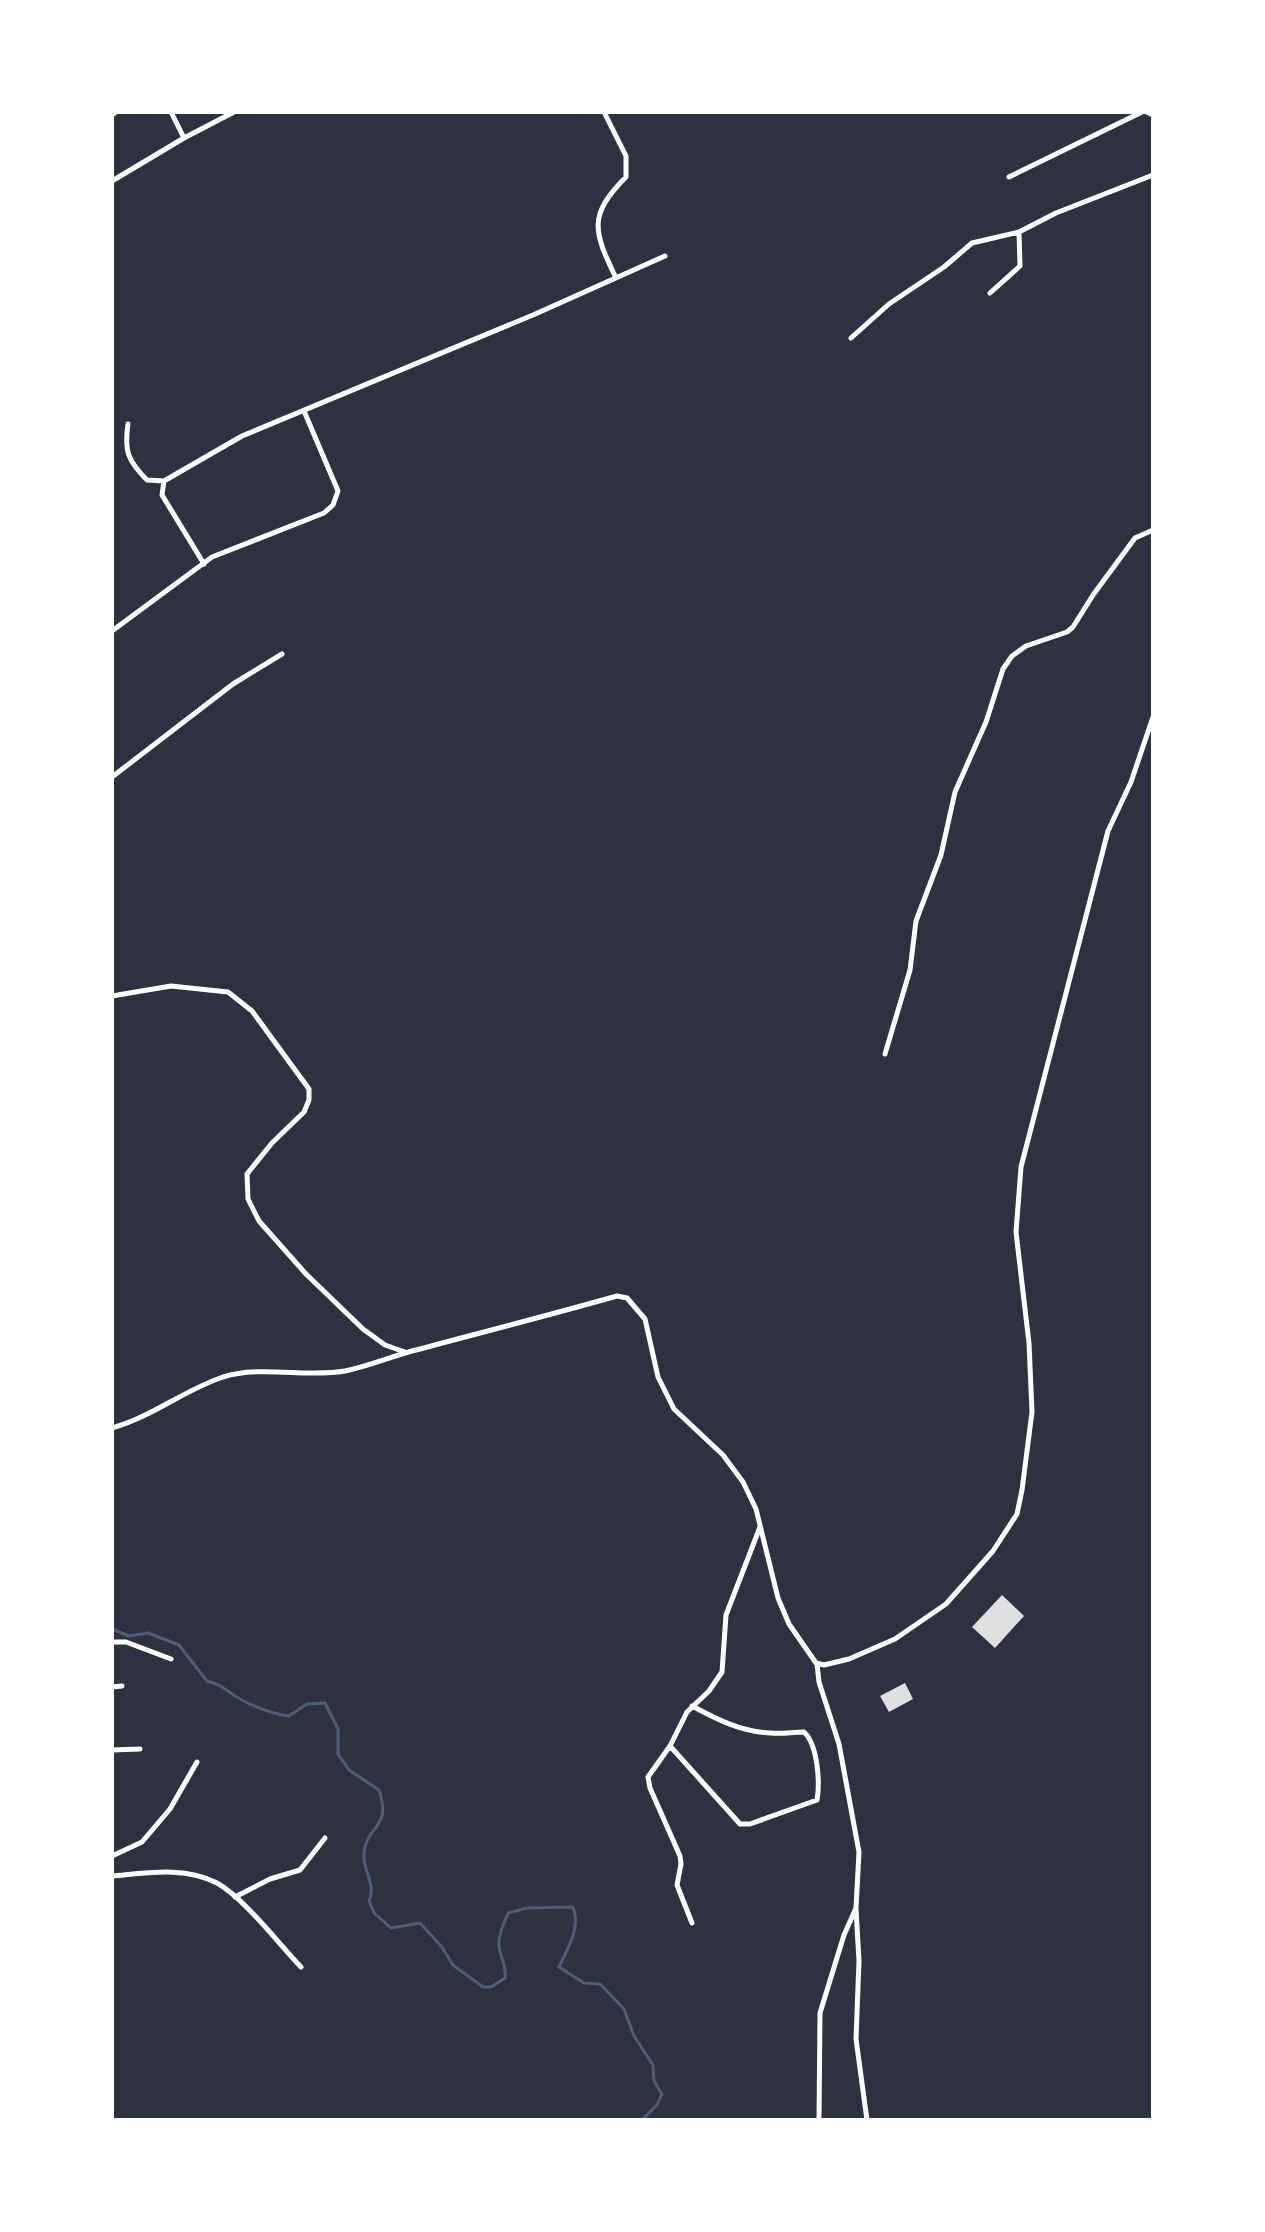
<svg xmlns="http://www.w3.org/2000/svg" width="1265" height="2232" viewBox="0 0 1265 2232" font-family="'Varela Round',sans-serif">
<rect width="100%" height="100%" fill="#2d3142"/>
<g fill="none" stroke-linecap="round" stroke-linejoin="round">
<path stroke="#4f5d75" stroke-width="3" d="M112,1629L129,1636L148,1633L179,1645L207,1681C222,1684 227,1692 240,1699C255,1707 272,1714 289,1716L307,1704L325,1703L338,1729V1754L349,1770L379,1790C392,1830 367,1823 364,1853C362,1870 377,1885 369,1901L374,1913L391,1928L420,1923L441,1946L453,1965L483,1987H491L505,1978C507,1966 500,1957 499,1946C498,1934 504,1924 508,1913L527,1908L573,1907C581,1927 568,1948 559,1967L584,1983L600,1984L624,2009L634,2036L653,2065L654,2081L662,2094L657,2105L642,2120"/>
</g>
<path fill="#e0e0e3" d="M1002,1595L1024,1616L995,1648L972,1627Z
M905,1683L913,1699L889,1712L880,1696Z"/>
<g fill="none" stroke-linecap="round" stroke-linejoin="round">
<path stroke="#fff" stroke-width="5" d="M171,112L184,138
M604,112L626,156V177C587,216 594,232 616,278
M1147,112L1153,115
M112,115L116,112
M1009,177L1142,112
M112,181L184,138L234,112
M990,293L1020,266L1019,232
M851,338L889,304L944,267L972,243L1019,232L1056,213L1153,175
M128,424C124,451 128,461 147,480L164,481
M204,564L162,495L164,481L242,436L533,315L665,256
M112,631L212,557L324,513L333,505L338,491L304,411
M112,777L233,684L282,654
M112,996L171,986L228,992L252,1011L309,1089V1100L304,1112L272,1143L247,1174L248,1199L259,1221L306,1274L363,1329L385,1345L405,1352
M885,1054L910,970L916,921L941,855L955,792L986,722L1003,669L1012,656L1026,646L1067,632L1073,627L1093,595L1135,538L1153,530
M112,1428C152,1417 184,1390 223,1377C262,1365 306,1378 345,1371C370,1366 392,1356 416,1350C483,1332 550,1315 617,1296L627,1298L645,1319L658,1377L674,1409L723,1455L743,1482L756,1509L778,1598L789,1624L816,1663L824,1665L849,1659L895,1639L946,1604L993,1551L1017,1514L1022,1490L1032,1412L1029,1343L1016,1232L1021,1167L1108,831L1131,782L1153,717
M112,1642H126L171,1659
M817,1664L819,1682L839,1744L859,1852L856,1908L844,1935L820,2013L819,2120
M112,1687L122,1686
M670,1746L740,1824H750L817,1800C820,1783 818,1745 804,1732C793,1732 782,1734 771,1733C742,1732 718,1720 692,1706
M112,1750L140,1749
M112,1856L142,1842L170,1809L197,1762
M112,1876C146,1873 185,1866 217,1883C244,1898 278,1943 301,1967
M235,1897L270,1879L300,1870L325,1838
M856,1909L859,1961L856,2039L867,2120
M692,1923L677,1885L681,1864L680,1856L650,1788L648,1777L670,1746L687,1712L709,1691L722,1672L726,1615L760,1527"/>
</g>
<rect width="1265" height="2232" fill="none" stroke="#ffffff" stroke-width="228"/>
</svg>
